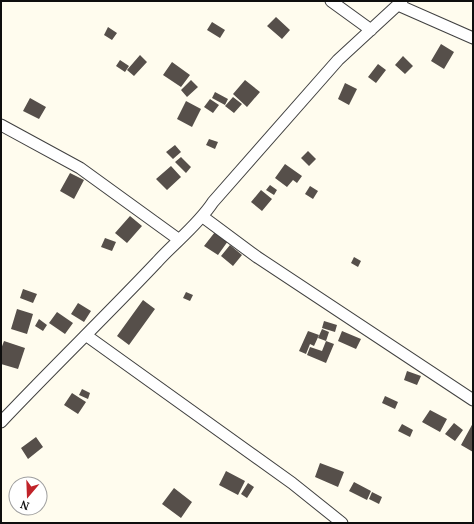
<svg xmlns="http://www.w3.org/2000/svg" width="474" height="524" viewBox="0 0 474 524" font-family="'PT Serif',serif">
<rect width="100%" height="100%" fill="#fffcee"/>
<path fill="#564f4a" d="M276,17L290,30L282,39L267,26Z
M212,22L225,30L220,38L207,30Z
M108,27L117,33L112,40L104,35Z
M441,44L454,52L444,69L431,61Z
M140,55L147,62L134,76L127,70Z
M403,56L413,66L405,74L395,65Z
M120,60L129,66L125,72L116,66Z
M172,62L190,75L181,87L163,75Z
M378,64L386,70L376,83L368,77Z
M191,80L198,87L187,97L181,90Z
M245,80L260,92L247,107L233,94Z
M345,83L357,89L349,105L338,99Z
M215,92L228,99L225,105L212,98Z
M233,97L242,104L234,113L225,106Z
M30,98L46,107L39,119L23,111Z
M210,99L219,105L213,113L204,107Z
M186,101L201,109L192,127L177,119Z
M209,139L218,142L215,149L206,145Z
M175,145L181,152L173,159L166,152Z
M308,151L316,159L309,166L301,158Z
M181,157L191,167L186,173L175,162Z
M285,164L302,176L297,183L293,180L287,187L275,178Z
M171,166L181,177L167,190L156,179Z
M70,173L84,180L74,199L60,191Z
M270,185L277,190L274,195L266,190Z
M310,186L318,191L313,199L305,194Z
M261,190L272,199L262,211L251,202Z
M130,216L142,226L127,243L115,233Z
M215,232L228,241L218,255L204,246Z
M105,238L116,242L112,251L101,247Z
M230,245L242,255L233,266L221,256Z
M354,257L361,261L358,267L351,263Z
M23,289L37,294L33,303L20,298Z
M186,292L193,295L190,301L183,298Z
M143,300L155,309L129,345L117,336Z
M78,303L91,311L84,322L71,314Z
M17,309L33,314L27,334L11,329Z
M57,312L73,323L65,334L49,323Z
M39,319L47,325L43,331L35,326Z
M324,321L337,325L335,332L322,328Z
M322,329L329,332L326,341L318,338Z
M308,331L319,335L314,346L310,344L306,354L299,351Z
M342,331L361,339L356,349L338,341Z
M4,341L25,348L18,369L1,364V349Z
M326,341L334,344L326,363L307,355L310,347L322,351Z
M407,371L421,376L417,385L404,380Z
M82,389L90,393L88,399L79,395Z
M72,393L86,402L78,414L64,405Z
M385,396L398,402L395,409L382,403Z
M430,410L447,419L440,432L422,422Z
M454,423L463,430L455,441L445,434Z
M473,423V452L461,445Z
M402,424L413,430L410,437L398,431Z
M36,437L43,447L28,459L21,448Z
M320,463L344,472L338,487L315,477Z
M226,471L245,481L238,495L219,485Z
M354,482L371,491L367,500L349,491Z
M248,483L254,487L247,498L241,494Z
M174,488L192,502L181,518L162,504Z
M372,492L382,497L379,504L369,499Z"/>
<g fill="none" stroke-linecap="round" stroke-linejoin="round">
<defs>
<path id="minor" d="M331,1L371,30
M398,5L473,38
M1,125L80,168L178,239
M203,217L257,257L473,400
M87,336L292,483L342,523
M1,422C52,368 106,316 157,262C175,242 198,225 213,202L338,60L402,1"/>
</defs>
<use href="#minor" stroke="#414141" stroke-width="13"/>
<use href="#minor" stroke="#fff" stroke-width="11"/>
</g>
<rect width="474" height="524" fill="none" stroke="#0e0e0e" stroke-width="4"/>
<g transform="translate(28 496) rotate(199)"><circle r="19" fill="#ffffff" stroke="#9f9f9f"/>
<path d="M0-3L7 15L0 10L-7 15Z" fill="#c02329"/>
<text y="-6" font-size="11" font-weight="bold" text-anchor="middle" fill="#0e0e0e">N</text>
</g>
</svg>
